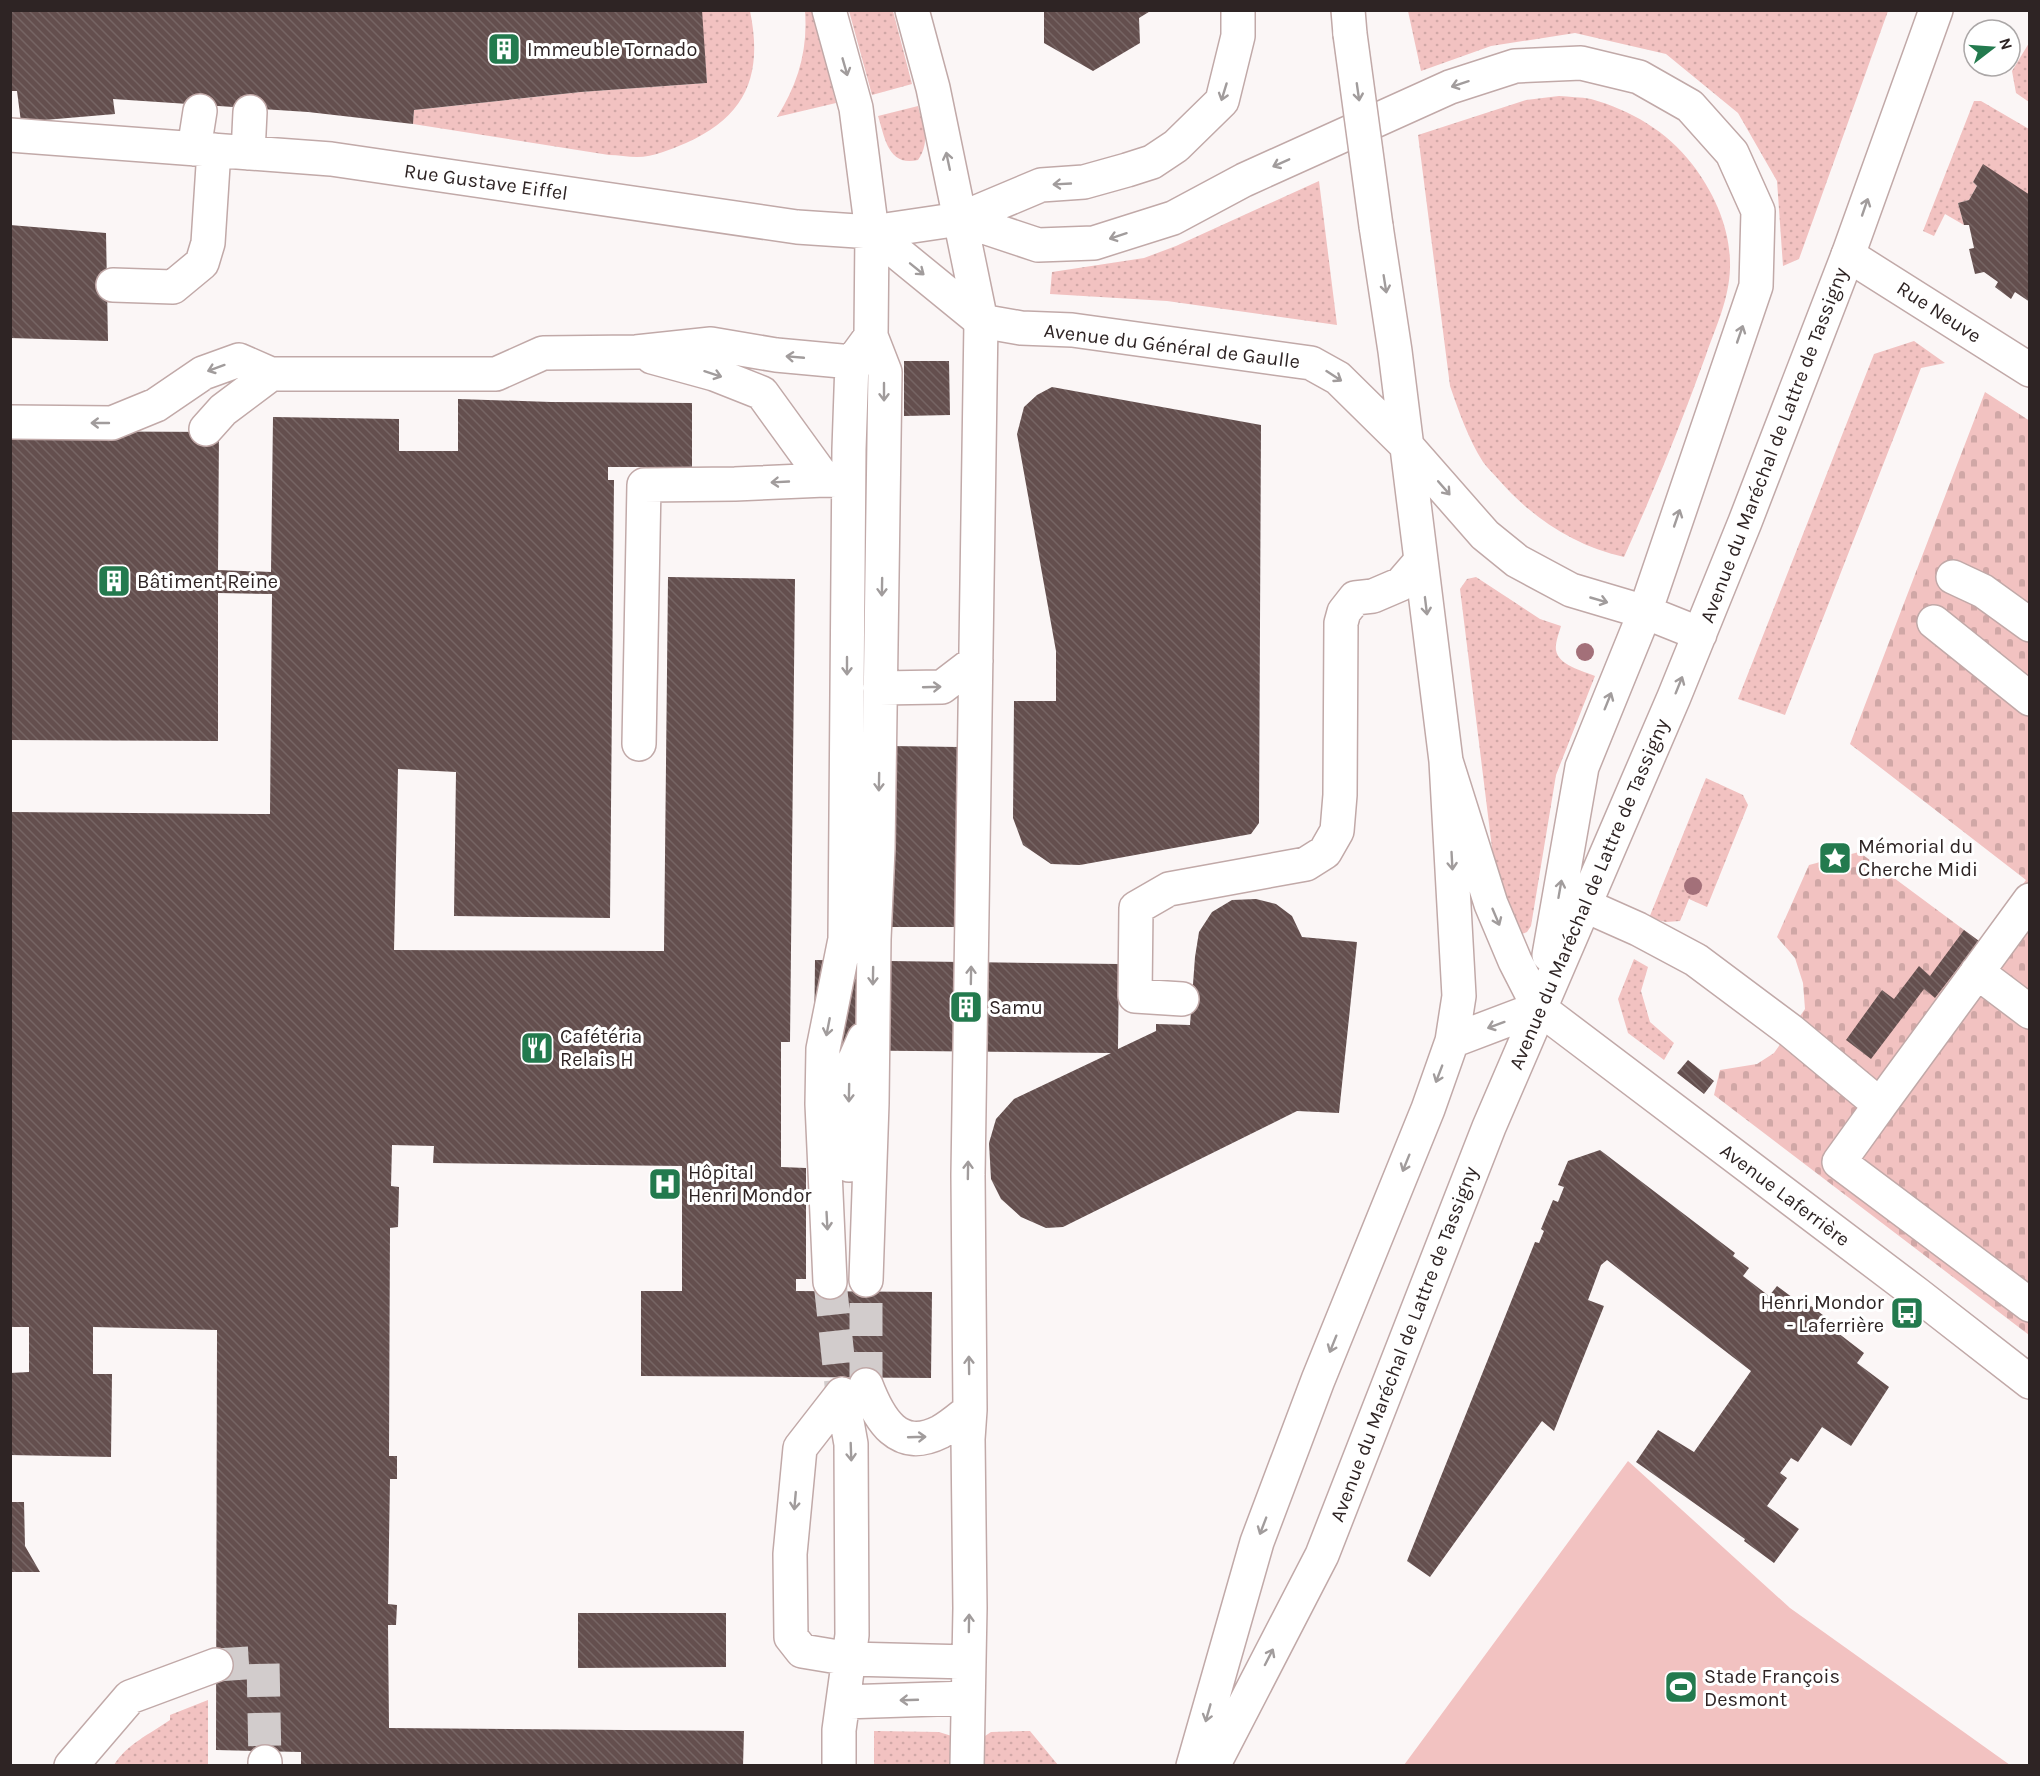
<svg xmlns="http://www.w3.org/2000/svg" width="2040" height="1776" viewBox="0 0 2040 1776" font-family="Karla,sans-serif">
<defs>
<pattern id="green-dots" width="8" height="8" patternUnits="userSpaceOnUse" patternTransform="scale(1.5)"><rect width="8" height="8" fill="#f2c2c1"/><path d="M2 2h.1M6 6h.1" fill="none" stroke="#d0a7a6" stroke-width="1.8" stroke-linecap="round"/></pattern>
<pattern id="cemetery-stones" width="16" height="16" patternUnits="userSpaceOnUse" patternTransform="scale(1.5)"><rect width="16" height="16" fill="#f2c2c1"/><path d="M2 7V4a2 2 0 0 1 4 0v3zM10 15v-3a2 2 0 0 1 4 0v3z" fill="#d0a7a6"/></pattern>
<pattern id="building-back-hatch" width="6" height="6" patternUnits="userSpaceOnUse" patternTransform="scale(1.5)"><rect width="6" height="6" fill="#644f4e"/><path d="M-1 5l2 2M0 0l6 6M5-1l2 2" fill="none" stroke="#766564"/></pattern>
</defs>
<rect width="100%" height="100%" fill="#fbf6f6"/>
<path fill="url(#green-dots)" d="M701,11H750C763,74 747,116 686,143C672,149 653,157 637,157C628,157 618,155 609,155L413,124L414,110L581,92L707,83Z
M805,11H813L836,103L777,117C798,84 808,50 805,11Z
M849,11H893L912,84L872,95Z
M1408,11V10L1888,11L1799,259L1783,266L1777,181L1738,113L1666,54L1575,33L1491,46L1421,71Z
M2029,43L2030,102H2029L2016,93L2012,71Z
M1559,96C1569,97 1581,97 1591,99C1630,110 1667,131 1692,164C1715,194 1731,230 1730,268C1729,300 1716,326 1706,355C1681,424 1654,491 1624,557C1574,546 1531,517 1498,479C1493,473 1487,468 1483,462C1468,438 1459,412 1450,386L1418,135L1526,100Z
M1974,101H1981L2029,129V195L1983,165L1973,182L1977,186L1969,200L1958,203L1964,225L1945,214L1934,236L1923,231Z
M918,106C923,126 931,141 918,160C888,167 885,138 878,116Z
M1319,181L1337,325L1167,301L1050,294L1052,272L1144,258L1176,246Z
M1914,341L1945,363L1921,368L1785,715L1738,699L1874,354Z
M1476,577L1540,619L1561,626C1559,633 1555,643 1556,650C1558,665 1583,671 1595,676L1556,775L1531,926L1527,932L1522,934L1514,929L1500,889L1493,856L1460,589L1467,579Z
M1706,778L1743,795L1748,805L1707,907L1689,899L1680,921L1666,922L1649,918Z
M1634,959L1648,967L1641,991L1650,1022L1674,1043L1664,1060L1628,1033L1618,999Z
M208,1700V1765H114C127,1744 150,1734 170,1720V1715Z
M874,1731L939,1732L958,1738V1765H874Z
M1030,1731L1058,1765L982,1766V1738L991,1732Z"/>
<path fill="url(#cemetery-stones)" d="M1985,392L2030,421L2029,1335L1714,1095L1720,1070L1757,1064L1774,1053L1805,1009L1803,983L1795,958L1777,937L1809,865L1859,852L1979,941L2026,880L1850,744Z"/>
<path fill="#f2c2c1" d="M1628,1461L1790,1608L2010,1765H1404Z"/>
<path fill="url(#building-back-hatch)" d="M10,10H702L707,83L581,92L414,110L413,124L308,112L113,99L115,114L21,122L17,91H10Z
M1044,10H1152L1139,18L1140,43L1093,71L1044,43Z
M1983,164L2030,195V302L2015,292L2011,299L1995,287L1998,282L1984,272L1975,274L1969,249L1974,248L1969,225H1964L1958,203L1969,200L1977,186L1973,182Z
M10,225L106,233L108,341L10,338Z
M904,361H949L950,415L904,416Z
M1052,387L1261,425L1259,823L1251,834L1080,865L1051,864L1023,845L1013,818L1014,701H1056V651L1017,434L1024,407L1037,395Z
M458,399L551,402L692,403V467H608V480H614L610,918L454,916L456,772L398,769L394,950L664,951L668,577L795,579L790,1042H781V1167L806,1168V1279H796V1291L932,1292L931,1378L641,1376V1291H682V1166L433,1163L434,1146L392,1145L391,1186L399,1187L398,1227L390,1228L389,1456H397V1479H390L388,1604L397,1605L396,1625H388L389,1728L744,1731L743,1766H301V1752L216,1750L217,1330L93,1327V1374H112L111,1457L10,1455V1373L29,1372V1327H10V812L270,814L272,594L218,593V741L10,740V431L219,432L218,570L271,572L273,417L399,419V451H458Z
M890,746L959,747L958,927H889Z
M1256,899L1276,904L1292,916L1302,937L1357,942L1339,1113L1297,1111L1063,1227L1046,1228L1021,1217L1001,1199L991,1179L989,1143L996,1119L1014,1099L1111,1053L814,1050L815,960L1119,964L1118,1049L1156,1031V1024L1190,1025L1195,957L1199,932L1212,912L1232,900Z
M1964,930L1979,941L1935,998L1924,989L1871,1059L1846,1040L1882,990L1894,999L1919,966L1930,976Z
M1688,1060L1714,1081L1704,1094L1677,1073Z
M1600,1150L1735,1253L1733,1256L1749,1268L1743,1276L1769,1296L1777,1286L1808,1309L1811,1306L1832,1322L1829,1326L1864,1353L1857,1363L1889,1387L1851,1446L1822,1427L1798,1462L1791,1458L1780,1473L1787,1478L1767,1506L1799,1529L1774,1563L1744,1541L1745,1539L1636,1462L1658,1430L1694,1452L1751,1371L1607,1260L1601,1265L1588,1300L1604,1306L1554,1431L1542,1421L1430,1577L1407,1561L1535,1242L1539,1243L1544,1231L1541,1229L1553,1200L1558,1202L1564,1187L1558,1185L1568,1161Z
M10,1502H24L25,1546L40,1572H10Z
M578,1613H726V1667L578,1668Z"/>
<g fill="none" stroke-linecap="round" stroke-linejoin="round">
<path stroke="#d2cccc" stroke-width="33" stroke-dasharray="33 16" stroke-linecap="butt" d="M830,1282L842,1394
M866,1385V1280
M216,1665L263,1662L265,1762"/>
<defs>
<path id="minor" d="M10,135L331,159L797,227L872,232L960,219
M194,149L200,111
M248,153L250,112
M1848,255L2030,370
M113,285L173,287L202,263L208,243L214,150
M652,357L714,374L762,393L825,480
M10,422L112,423L156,405L203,373L239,360L271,374H496L543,353L636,352L711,344L776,355L852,362
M206,429L223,410L271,374
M1953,577L1983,591L2030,625
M1934,622L2030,699
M880,688L942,687L976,661
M639,744L644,485L735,484L825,480L848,481
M1584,905L1638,929L1696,960L1791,1031L1880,1105L2030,900
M1977,972L2030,1012
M1182,999L1135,996L1136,908L1169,889L1306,864L1325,852L1337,831L1340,795L1341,623L1344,612L1355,598L1373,596L1401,584L1420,562
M1539,1008L1917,1294L2030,1382
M1880,1105L1839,1162L2030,1305
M849,1165V1073L864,1039
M866,1280L872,1103L874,939L878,849L885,372L871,336L872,232
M830,1282L822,1104L823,1049L845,939L849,449L852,362L871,336
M866,1385C879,1419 898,1453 940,1432C951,1426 961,1417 970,1410
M842,1394L800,1448L790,1554L791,1637L802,1651L850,1659L969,1662
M843,1702L968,1698
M265,1762V1766
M71,1766L130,1697L216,1665
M839,1766V1730L852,1635L851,1444L842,1394
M967,1766L970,1608L968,1439L970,1410L968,1175L981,321"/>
<path id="major" d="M829,10L856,108L872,232L981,321L1021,328L1072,330L1311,363L1338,378L1405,444L1485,535L1517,561L1571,590L1645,612L1700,634
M912,10L933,88L981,321
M1348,10L1350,34
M960,219L1038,245L1094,243L1173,218L1244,180L1450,87L1515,66L1581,63L1639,77L1690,106L1732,153L1758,211L1756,286L1645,612L1582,767L1549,955
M960,219L1041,185L1084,182L1127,170L1152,162L1176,146L1222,101L1238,36V10
M1376,226L1395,351L1446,761L1491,904L1515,961L1539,1008
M1452,1041L1539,1008
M1193,1766L1257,1542L1318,1380L1428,1109L1452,1041L1459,996L1446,761
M1213,1766L1322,1555L1489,1127L1674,697L1745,522L1848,255L1936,10"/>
</defs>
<use href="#minor" stroke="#c1a9a8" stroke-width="36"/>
<use href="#major" stroke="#c1a9a8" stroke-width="36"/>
<use href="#minor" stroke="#fff" stroke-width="33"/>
<use href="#major" stroke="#fff" stroke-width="33"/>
<defs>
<path id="major-bridge" d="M1350,34L1376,226"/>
</defs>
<use href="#major-bridge" stroke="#c1a9a8" stroke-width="36" stroke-linecap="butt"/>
<use href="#major-bridge" stroke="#fff" stroke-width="33"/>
</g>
<g fill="#a37079">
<circle cx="1585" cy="652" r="9"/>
<circle cx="1693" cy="886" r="9"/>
</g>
<defs><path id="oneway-shaft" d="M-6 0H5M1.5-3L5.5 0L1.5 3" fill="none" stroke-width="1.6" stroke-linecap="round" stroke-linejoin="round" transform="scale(1.5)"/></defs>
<g stroke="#a19c9c">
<use href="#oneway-shaft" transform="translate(845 67) rotate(74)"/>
<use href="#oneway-shaft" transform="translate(1460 84) rotate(162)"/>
<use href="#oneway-shaft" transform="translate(1224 92) rotate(107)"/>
<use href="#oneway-shaft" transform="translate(1358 92) rotate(82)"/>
<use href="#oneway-shaft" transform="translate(948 161) rotate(-102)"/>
<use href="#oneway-shaft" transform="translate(1281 163) rotate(156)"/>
<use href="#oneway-shaft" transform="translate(1062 184) rotate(177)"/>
<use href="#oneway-shaft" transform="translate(1865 207) rotate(-71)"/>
<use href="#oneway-shaft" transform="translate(1118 236) rotate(162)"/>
<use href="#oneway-shaft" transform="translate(917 269) rotate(39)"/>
<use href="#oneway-shaft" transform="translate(1385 284) rotate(81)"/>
<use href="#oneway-shaft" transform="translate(1740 334) rotate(-71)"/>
<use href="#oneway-shaft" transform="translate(795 357) rotate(-175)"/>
<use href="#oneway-shaft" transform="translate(216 368) rotate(160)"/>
<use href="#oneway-shaft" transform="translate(713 374) rotate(18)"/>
<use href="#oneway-shaft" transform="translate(1334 376) rotate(33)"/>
<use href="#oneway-shaft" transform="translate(884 392) rotate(90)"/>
<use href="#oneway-shaft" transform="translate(100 423) rotate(-180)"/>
<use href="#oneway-shaft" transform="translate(780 482) rotate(177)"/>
<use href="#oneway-shaft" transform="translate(1444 488) rotate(49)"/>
<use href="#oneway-shaft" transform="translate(1677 518) rotate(-71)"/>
<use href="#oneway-shaft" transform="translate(882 587) rotate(91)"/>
<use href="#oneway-shaft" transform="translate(1599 600) rotate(16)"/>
<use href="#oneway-shaft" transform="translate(1426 606) rotate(83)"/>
<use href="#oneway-shaft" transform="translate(847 666) rotate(90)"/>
<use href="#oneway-shaft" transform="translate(1679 685) rotate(-68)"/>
<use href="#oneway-shaft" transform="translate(932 687) rotate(-2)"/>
<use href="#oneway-shaft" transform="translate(1608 701) rotate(-68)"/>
<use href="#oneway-shaft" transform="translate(879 782) rotate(91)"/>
<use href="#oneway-shaft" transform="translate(1452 861) rotate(87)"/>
<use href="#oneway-shaft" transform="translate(1560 889) rotate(-80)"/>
<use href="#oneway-shaft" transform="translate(1496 917) rotate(67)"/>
<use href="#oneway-shaft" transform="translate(971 975) rotate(-89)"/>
<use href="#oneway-shaft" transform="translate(873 976) rotate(91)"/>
<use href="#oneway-shaft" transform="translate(1496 1025) rotate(160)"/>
<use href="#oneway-shaft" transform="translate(828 1027) rotate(101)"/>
<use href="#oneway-shaft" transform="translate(1439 1074) rotate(111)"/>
<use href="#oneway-shaft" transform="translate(849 1093) rotate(91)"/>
<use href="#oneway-shaft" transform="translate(1406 1163) rotate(112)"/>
<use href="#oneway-shaft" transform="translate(968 1170) rotate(-89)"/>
<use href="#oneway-shaft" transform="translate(827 1221) rotate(87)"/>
<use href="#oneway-shaft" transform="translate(1333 1344) rotate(112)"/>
<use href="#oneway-shaft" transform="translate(969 1365) rotate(-91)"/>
<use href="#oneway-shaft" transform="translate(917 1437) rotate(-2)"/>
<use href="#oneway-shaft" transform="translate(851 1452) rotate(88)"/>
<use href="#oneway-shaft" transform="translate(795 1501) rotate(95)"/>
<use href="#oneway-shaft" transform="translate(1263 1526) rotate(111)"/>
<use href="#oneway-shaft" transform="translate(969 1623) rotate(-89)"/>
<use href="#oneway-shaft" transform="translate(1269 1657) rotate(-63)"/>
<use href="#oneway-shaft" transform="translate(909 1700) rotate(178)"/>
<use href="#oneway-shaft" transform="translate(1208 1713) rotate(106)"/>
</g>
<defs>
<symbol id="building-square" viewBox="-11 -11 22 22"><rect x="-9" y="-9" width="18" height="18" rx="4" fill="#237a4e" stroke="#fff"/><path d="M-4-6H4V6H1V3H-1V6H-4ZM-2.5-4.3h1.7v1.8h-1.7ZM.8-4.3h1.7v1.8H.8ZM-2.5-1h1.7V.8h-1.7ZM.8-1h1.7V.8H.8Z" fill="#fff"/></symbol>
<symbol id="sight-square" viewBox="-11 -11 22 22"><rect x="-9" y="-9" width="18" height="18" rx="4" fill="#237a4e" stroke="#fff"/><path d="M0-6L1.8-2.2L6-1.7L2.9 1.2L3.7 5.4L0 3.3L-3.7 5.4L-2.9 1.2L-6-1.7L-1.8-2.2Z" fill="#fff"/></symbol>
<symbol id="restaurant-square" viewBox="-11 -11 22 22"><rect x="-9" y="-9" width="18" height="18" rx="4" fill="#237a4e" stroke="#fff"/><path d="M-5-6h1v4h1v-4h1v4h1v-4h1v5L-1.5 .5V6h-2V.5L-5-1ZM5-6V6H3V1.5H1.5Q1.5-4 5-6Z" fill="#fff"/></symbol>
<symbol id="hospital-square" viewBox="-11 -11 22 22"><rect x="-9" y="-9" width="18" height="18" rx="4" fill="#237a4e" stroke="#fff"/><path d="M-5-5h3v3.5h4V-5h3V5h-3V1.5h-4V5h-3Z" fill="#fff"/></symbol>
<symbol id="bus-square" viewBox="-11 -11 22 22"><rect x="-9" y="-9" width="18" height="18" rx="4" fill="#237a4e" stroke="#fff"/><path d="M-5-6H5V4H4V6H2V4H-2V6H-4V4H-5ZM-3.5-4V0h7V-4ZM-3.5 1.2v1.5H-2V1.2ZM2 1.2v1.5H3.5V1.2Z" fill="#fff"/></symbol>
<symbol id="stadium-square" viewBox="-11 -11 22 22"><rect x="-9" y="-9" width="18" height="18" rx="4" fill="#237a4e" stroke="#fff"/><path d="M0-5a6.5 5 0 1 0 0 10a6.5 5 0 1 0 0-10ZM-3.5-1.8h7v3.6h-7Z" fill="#fff"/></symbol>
</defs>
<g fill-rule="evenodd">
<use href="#building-square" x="485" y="30" width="38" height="38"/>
<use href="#building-square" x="95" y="562" width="38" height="38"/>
<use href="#sight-square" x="1816" y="839" width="38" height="38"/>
<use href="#building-square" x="947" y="988" width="38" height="38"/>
<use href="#restaurant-square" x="518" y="1029" width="38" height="38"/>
<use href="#hospital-square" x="646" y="1165" width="38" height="38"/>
<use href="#bus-square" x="1888" y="1294" width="38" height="38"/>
<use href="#stadium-square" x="1662" y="1668" width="38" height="38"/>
</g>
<g text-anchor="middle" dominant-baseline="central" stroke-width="6" stroke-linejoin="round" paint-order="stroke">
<g font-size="20" fill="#2e2424" stroke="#fff" text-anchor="start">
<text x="527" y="49">Immeuble Tornado</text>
<text x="137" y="581">Bâtiment Reine</text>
<text x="1858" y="846">Mémorial du<tspan x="1858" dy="23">Cherche Midi</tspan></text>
<text x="989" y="1007">Samu</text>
<text x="560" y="1036">Cafétéria<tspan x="560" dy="23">Relais H</tspan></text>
<text x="688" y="1172">Hôpital<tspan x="688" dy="23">Henri Mondor</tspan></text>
<text x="1884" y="1302" text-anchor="end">Henri Mondor<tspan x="1884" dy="23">- Laferrière</tspan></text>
<text x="1704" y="1676">Stade François<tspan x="1704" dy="23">Desmont</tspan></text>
</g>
<g font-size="20" fill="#2e2424" stroke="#fff">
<text transform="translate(486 182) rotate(8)">Rue Gustave Eiffel</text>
<text transform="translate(1939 312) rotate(33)">Rue Neuve</text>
<text transform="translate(1172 346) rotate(7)">Avenue du Général de Gaulle</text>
<text transform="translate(1774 445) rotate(-69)">Avenue du Maréchal de Lattre de Tassigny</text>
<text transform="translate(1589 894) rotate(-67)">Avenue du Maréchal de Lattre de Tassigny</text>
<text transform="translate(1785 1195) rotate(37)">Avenue Laferrière</text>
<text transform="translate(1404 1344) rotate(-69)">Avenue du Maréchal de Lattre de Tassigny</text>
</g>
</g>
<rect width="2040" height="1776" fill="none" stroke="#2e2424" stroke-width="24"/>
<g transform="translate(1992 48) rotate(73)"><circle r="28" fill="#ffffff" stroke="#aba7a7" stroke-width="1.5"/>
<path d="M0-4.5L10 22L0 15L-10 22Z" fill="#237a4e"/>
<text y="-9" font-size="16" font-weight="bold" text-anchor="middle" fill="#2e2424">N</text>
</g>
</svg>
